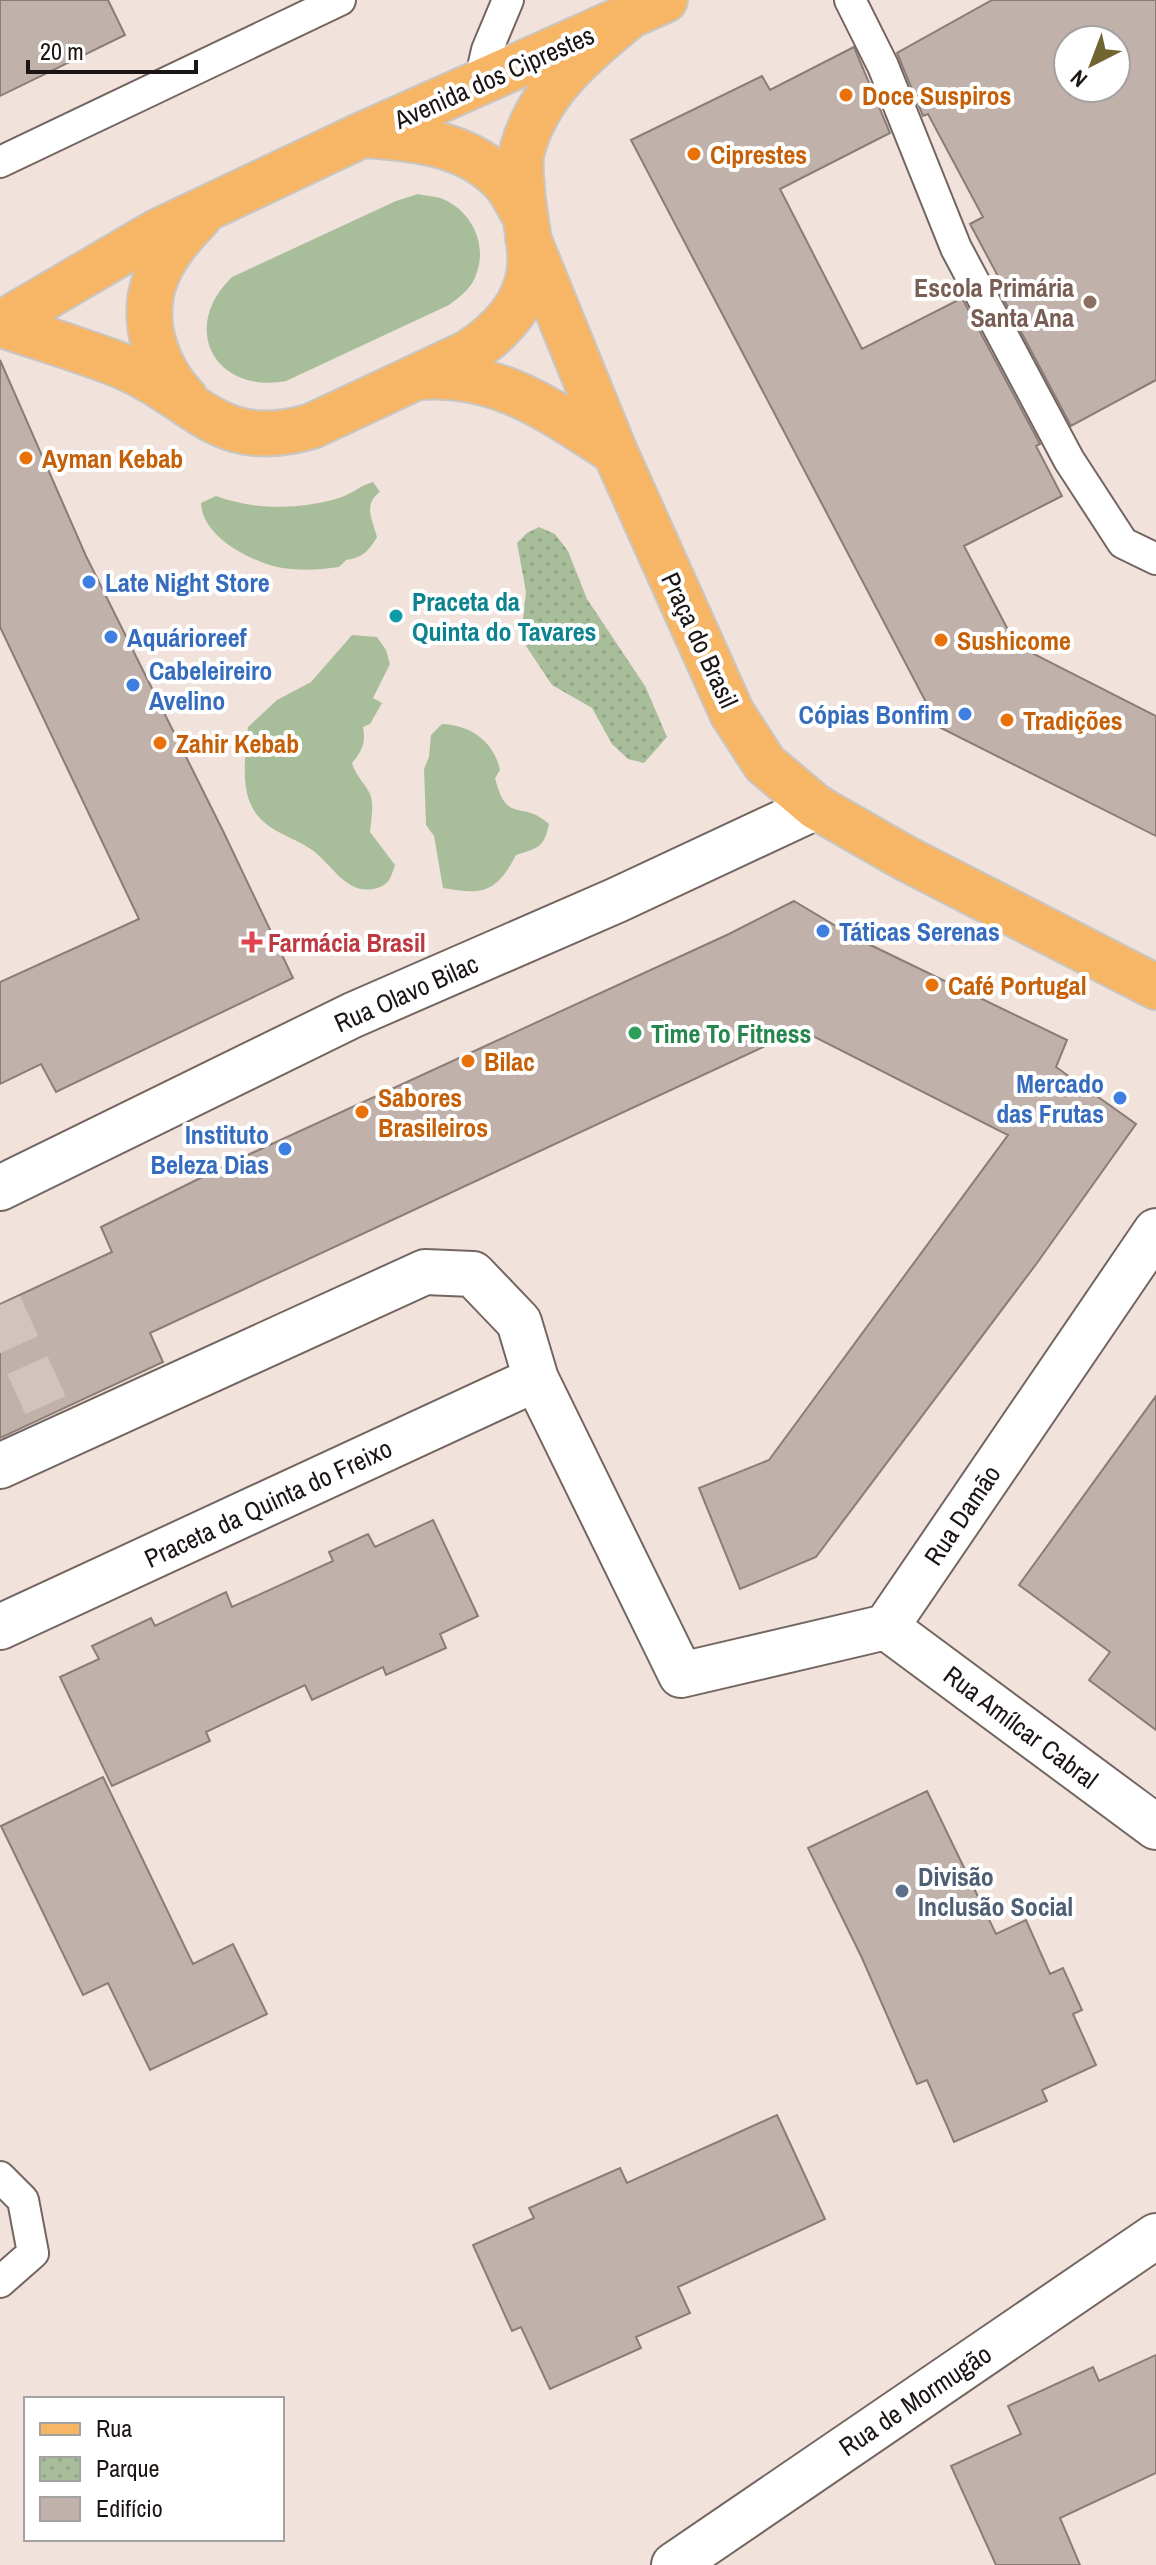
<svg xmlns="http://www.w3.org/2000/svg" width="1156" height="2565" viewBox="0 0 1156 2565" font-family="'Archivo Narrow',sans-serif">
<defs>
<pattern id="park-dots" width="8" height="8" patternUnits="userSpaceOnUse" patternTransform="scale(2)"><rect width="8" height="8" fill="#a8be9b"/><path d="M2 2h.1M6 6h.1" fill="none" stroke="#90a285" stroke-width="1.8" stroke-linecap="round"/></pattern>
</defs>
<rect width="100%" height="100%" fill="#f1e2dc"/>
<path fill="#a8be9b" d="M418,194C426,196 436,196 443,199C471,211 487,243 477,272C473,287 461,296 449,305L286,381C215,394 179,328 232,277L396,201Z
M373,482L380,492C363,504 372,519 377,537C369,551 362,558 346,560L339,567C319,570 297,571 277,567C248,560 202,536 201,503L216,496C254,510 300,510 339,498C352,494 361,485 373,482Z
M352,635L377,637L386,650L390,664L373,698L382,703L370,724L363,727C366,743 362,751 352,763C356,776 363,781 369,792C375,803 371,819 370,832L395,865C391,877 389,885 377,888C347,897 333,865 312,850C291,835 265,832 252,807C240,783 246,752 248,727L277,700L311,682Z
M442,724C471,725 494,742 500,770L495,778C507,826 521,799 549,824C544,848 538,848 516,855C496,893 483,895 443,888L434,836L426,825L424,769L429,757L431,735Z"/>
<path fill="url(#park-dots)" d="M539,527L555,534L568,551L587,599L645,686L667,737L644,763L628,759L612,744L592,708L552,685L526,646L522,629L526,592L517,543L527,533Z"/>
<path fill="#c0b1ab" stroke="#8a7c76" stroke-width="2" fill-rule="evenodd" d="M0,0H108L125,35L0,96Z
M992,0H1156V380L1071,426L994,281L999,278L970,224L983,217L928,114L923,116L897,53ZM1068,40H1116V88H1068Z
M854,47L890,133L780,189L862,349L962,298L1040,444L1036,446L1062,496L964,546L1016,645L1156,716V836L939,727L631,140L762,76L770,90Z
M0,360L86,556L224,833L293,978L56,1092L41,1064L0,1084V982L139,919L0,627Z
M794,901L856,938L1067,1040L1056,1067L1136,1124L1037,1263L816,1557L740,1589L699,1488L769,1460L1008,1135L809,1034L778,1040L150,1333L163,1362L0,1438V1304L112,1252L101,1227L239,1159L729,934Z
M1156,1396V1730L1089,1680L1110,1652L1019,1585Z
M433,1520L478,1616L440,1634L446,1648L386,1675L383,1667L312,1700L305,1685L206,1732L210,1741L112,1786L60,1677L99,1659L92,1646L151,1618L155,1626L226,1592L232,1607L333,1561L329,1552L368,1534L375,1547Z
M103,1777L193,1964L233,1944L267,2014L150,2070L108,1983L83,1995L1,1826Z
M927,1791L996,1934L1026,1920L1050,1974L1063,1968L1082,2010L1073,2014L1096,2065L1042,2090L1047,2101L954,2142L927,2080L917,2084L862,1958L808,1848Z
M777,2115L825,2219L678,2287L690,2313L636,2337L641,2348L550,2389L521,2327L512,2331L473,2245L534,2218L529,2208L620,2168L627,2183Z
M1156,2355V2473L1060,2518L1080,2565H996L951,2466L1021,2434L1008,2406L1093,2367L1099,2381Z"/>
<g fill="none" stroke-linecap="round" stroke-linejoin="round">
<path stroke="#d1c3be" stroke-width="44" stroke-dasharray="44 22" stroke-linecap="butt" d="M0,1305L50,1415"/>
<defs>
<path id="lane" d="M850,0L883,66L956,248L1069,460L1123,543L1156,559
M480,81L487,50L508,0
M0,162L340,0
M0,2177L23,2200L33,2253L0,2282"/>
<path id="street" d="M0,1188L353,1015L617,900L816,807
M536,1379L681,1675L886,1627L1156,1231
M0,1466L425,1272L473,1274L519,1322L536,1379L0,1627
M886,1627L1156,1827
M674,2565L1156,2236"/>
<path id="primary" d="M364,135C415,138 473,144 507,186C513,194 518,204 523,213
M528,238L615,452L732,713L765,764L816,807L905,858L1156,987
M0,324C40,338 82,350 122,366C198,398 218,454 312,426L468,353C499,333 527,306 530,267C532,241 523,214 522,188C521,176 519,163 522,151C537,93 581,56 626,19
M0,324L157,232L362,135L665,0
M421,377C499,371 552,412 615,452
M185,398C157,369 141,323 154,283C162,257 182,235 200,216"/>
</defs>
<use href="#lane" stroke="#736660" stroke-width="34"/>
<use href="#street" stroke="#736660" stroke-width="48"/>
<use href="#primary" stroke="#c8c7c6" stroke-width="48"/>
<use href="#lane" stroke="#fff" stroke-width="30"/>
<use href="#street" stroke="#fff" stroke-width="44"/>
<use href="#primary" stroke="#f6b666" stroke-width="44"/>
</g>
<g fill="#e8710a" stroke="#fff" stroke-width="3">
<circle cx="846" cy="95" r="8"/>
<circle cx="694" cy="154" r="8"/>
<circle cx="26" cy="458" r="8"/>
<circle cx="941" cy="640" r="8"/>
<circle cx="1007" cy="720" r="8"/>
<circle cx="160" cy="743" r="8"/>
<circle cx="932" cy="985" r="8"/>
<circle cx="468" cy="1061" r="8"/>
<circle cx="362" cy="1112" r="8"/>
</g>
<circle fill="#8d6e63" stroke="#fff" stroke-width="3" cx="1090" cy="302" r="8"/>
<g fill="#3f7fe0" stroke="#fff" stroke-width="3">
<circle cx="89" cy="582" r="8"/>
<circle cx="111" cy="637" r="8"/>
<circle cx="133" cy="685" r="8"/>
<circle cx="965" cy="714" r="8"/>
<circle cx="823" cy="931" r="8"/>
<circle cx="1120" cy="1098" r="8"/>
<circle cx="285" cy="1149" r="8"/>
</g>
<circle fill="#0f9aa8" stroke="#fff" stroke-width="3" cx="396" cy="616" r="8"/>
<path fill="#e0444e" stroke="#fff" stroke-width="3" d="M248 930h8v8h8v8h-8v8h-8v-8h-8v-8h8z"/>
<circle fill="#2e9e5b" stroke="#fff" stroke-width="3" cx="635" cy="1033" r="8"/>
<circle fill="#5c6f8a" stroke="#fff" stroke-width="3" cx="902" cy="1891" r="8"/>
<g text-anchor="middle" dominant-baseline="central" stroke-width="8" stroke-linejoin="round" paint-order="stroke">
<g font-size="26" fill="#1b1513" stroke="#fff">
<text transform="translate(494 77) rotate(-24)">Avenida dos Ciprestes</text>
<text transform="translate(700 640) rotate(65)">Praça do Brasil</text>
<text transform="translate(406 993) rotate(-24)">Rua Olavo Bilac</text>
<text transform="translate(268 1503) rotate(-25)">Praceta da Quinta do Freixo</text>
<text transform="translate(962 1515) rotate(-56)">Rua Damão</text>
<text transform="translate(1021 1727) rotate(37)">Rua Amílcar Cabral</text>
<text transform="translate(915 2400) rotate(-34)">Rua de Mormugão</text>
</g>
<g font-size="26" font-weight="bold" fill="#c56008" stroke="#fff" text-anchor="start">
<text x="862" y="95">Doce Suspiros</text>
<text x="710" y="154">Ciprestes</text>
<text x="42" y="458">Ayman Kebab</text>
<text x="957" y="640">Sushicome</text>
<text x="1023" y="720">Tradições</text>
<text x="176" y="743">Zahir Kebab</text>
<text x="948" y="985">Café Portugal</text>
<text x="484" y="1061">Bilac</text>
<text x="378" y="1097">Sabores<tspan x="378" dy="30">Brasileiros</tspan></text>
</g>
<g font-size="26" font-weight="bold" fill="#785e54" stroke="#fff" text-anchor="end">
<text x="1074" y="287">Escola Primária<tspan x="1074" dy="30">Santa Ana</tspan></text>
</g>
<g font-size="26" font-weight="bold" fill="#366cbe" stroke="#fff" text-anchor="start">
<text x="105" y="582">Late Night Store</text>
<text x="127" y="637">Aquárioreef</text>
<text x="149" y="670">Cabeleireiro<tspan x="149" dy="30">Avelino</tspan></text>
<text x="949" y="714" text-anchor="end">Cópias Bonfim</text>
<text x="839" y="931">Táticas Serenas</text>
<text x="1104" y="1083" text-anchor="end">Mercado<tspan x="1104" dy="30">das Frutas</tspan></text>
<text x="269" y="1134" text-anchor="end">Instituto<tspan x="269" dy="30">Beleza Dias</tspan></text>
</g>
<g font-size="26" font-weight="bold" fill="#0d838f" stroke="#fff" text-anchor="start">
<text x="412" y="601">Praceta da<tspan x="412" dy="30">Quinta do Tavares</tspan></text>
</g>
<g font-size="26" font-weight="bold" fill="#be3a42" stroke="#fff" text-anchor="start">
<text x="268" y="942">Farmácia Brasil</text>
</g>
<g font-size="26" font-weight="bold" fill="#27864d" stroke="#fff" text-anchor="start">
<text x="651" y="1033">Time To Fitness</text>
</g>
<g font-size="26" font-weight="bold" fill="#4e5e75" stroke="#fff" text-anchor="start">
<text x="918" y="1876">Divisão<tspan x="918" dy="30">Inclusão Social</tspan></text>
</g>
</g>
<rect x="24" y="2397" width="260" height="144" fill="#ffffff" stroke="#a4a1a1" stroke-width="2"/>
<rect x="40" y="2423" width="40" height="12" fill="#f6b666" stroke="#a4a1a1" stroke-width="2"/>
<text x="96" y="2437" font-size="24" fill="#1b1513">Rua</text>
<rect x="40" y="2457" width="40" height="24" fill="url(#park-dots)" stroke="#a4a1a1" stroke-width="2"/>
<text x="96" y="2477" font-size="24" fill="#1b1513">Parque</text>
<rect x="40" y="2497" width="40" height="24" fill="#c0b1ab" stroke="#a4a1a1" stroke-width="2"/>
<text x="96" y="2517" font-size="24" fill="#1b1513">Edifício</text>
<g transform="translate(1092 64) rotate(222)"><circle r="38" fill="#ffffff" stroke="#a4a1a1" stroke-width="2"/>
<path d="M0-6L14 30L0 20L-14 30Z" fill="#716532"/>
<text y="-12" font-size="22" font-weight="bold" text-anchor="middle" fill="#1b1513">N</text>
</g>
<path d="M28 60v12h168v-12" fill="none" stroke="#1b1513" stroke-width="4"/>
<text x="40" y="60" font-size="24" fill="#1b1513" stroke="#ffffff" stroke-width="6" paint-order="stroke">20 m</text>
</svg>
